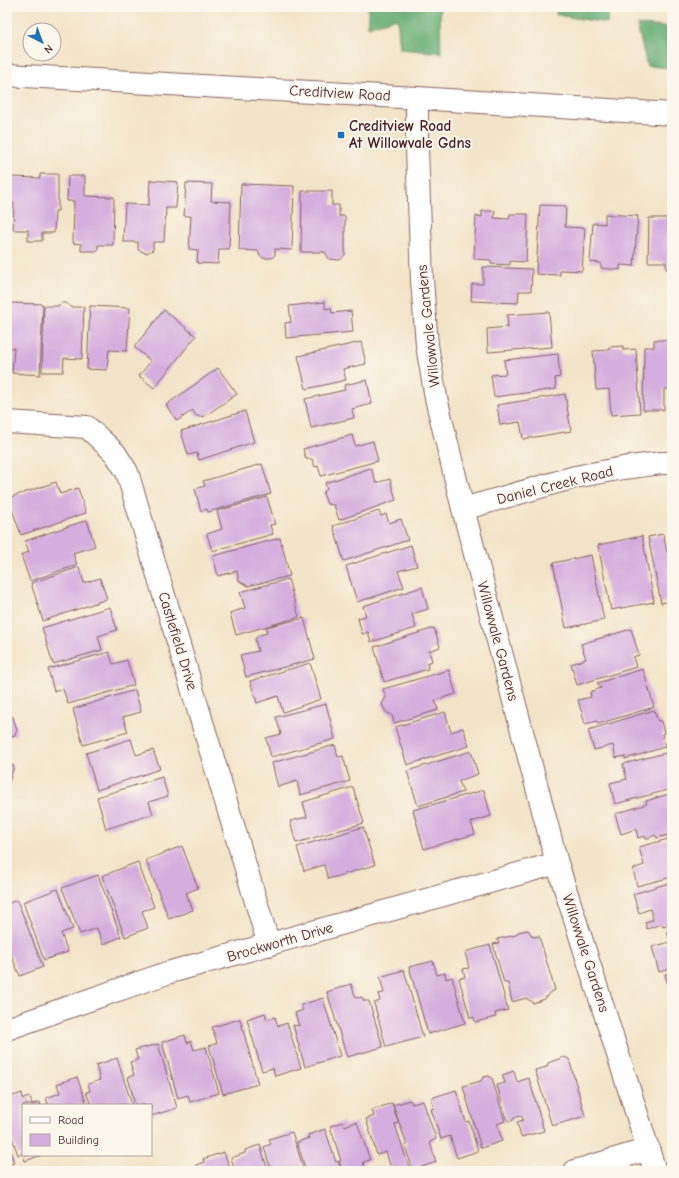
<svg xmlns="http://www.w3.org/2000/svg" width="679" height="1178" viewBox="0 0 679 1178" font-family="'Comic Neue',sans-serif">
<rect width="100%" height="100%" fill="#fbf7ec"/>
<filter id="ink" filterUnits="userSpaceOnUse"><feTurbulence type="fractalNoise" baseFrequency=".025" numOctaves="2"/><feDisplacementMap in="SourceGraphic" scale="8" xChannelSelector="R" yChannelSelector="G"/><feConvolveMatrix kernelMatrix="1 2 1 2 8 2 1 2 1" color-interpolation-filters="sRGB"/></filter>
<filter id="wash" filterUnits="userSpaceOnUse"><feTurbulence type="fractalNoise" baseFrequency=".012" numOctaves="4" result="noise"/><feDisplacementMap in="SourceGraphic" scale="16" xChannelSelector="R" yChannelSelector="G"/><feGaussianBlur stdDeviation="0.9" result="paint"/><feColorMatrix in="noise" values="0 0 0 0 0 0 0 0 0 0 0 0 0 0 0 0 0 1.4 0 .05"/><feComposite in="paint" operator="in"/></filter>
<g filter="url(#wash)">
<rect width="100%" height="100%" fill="#f2e4c8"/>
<path fill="#65ab72" stroke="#58654e" d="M368,7H440L441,53L400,49L397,18L368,27Z
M557,7H609L607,23L556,15Z
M637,25L672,27V68L647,66Z"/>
<g id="blocks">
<path fill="#d5adde" d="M40,174H58V211H55L54,233H42V241H28V230H13L14,203H11V177L40,178Z
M68,176H85V196L114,197L113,245H98V251H81V244L73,243L74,201H67Z
M150,180L178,182L176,208H166L164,242H153V250L146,253L138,250V242H123L125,204L149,205Z
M186,183L212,184L211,201L231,202L229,249H219L218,264L197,263L198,250L189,249L191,216H184Z
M241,184L294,186L292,250L275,249V255L272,258H263L259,255V251L239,250Z
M302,191H332V205H339V216H345V255L340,260L329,259L325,252H301Z
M540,205L566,206L565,227L585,228L582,271L560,270V275L536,274Z
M482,211H495L494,218L509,219L510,214H528L526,262L510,261V265L491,264V260L474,259L476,216L482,217Z
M605,214L638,216L634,266L620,265V270L601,268V263L590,262L593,223L605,224Z
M649,218H670V225H672V269H666V262H648Z
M483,267L532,269L531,291H519L518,303L471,301L472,284H483Z
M325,302V309L331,308L332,313L351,311L353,332L286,338L285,323L291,322L289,306Z
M7,303L43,304L40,375L12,373L14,348H9L7,350Z
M61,303H66L71,307H84L82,359L64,358L63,372H42L44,306H58Z
M90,306L130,308L127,351L109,350L107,370L87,369Z
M164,310L196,336L154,388L139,376L151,361L134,347Z
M549,312L552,347L488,352L487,329L508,327L507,315Z
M654,340H672V389H664V410H643L644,347H654Z
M361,342L366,364L343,369L346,380L306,389L298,356Z
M623,346V350L636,349L640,413L611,415L609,389L596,390L593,351L609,350V347Z
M558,354L560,377L555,378L556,389L494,397L491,375L506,374L504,360Z
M218,368L237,394L205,416L200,417L195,415L193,410L177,421L166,405Z
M367,380L372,404L352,409L354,418L311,428L305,399L345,390L344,385Z
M565,394L571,431L523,439L520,422L500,425L497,405Z
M245,411L254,442L199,460L197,453L188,455L181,431Z
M352,435L355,446L373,441L378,461L321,476L318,466L315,467L312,459H306L303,449Z
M262,464L271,494L208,512L207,509L201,511L195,489L205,486L203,481Z
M371,468L376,483L390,479L396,500L339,520L334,505L327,504L323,493L327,489L325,483Z
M56,482L60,494L78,488L86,513L21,535L8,498Z
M267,497L275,524L270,525L273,534L212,551L207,534L222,529L217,511Z
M379,511L381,516L386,514L389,523L401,519L408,540L344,561L333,526Z
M87,520L95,546L73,553L77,565L30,581L21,555L29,552L25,541Z
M663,534L667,552L672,551V601L661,603L648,537Z
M642,536L654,602L611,610L598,545Z
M280,538L290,576L248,586L239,581L237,571L218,576L213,556Z
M411,545L417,566L398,571L404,587L357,602L346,566Z
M591,555L604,620L566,628L553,563Z
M79,567L84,583L100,578L107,599L43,621L31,583Z
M288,579L299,617L236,635L230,613L245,608L240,592Z
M422,587L428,609L412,614L416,628L371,642L368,632L362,634L358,618L366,616L363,606Z
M110,607L117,630L98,636L102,650L53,664L42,628Z
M304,618L315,659L246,677L240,655L258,651L255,639L259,635L267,633L266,627Z
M434,628L440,647L429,651L432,661L427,663L428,669L384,682L374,647Z
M631,629L639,655L633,657L636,667L577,685L571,664L586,659L581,644Z
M109,652L113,664L127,660L134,685L68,704L63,689L54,691L48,669Z
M310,663L321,699L283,712L278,696L257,703L250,681Z
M643,669L654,707L598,724L597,721L585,724L578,700L591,697L590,692L601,688L597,683Z
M449,670L456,694L435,700L438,710L394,723L392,715L386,712L382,704L386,697L383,689Z
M135,690L141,712L123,717L128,732L83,745L73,709Z
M326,704L335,739L271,757L266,738L281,734L276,717Z
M654,710L658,721H661L664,733L662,734L665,747L625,759V756L616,758L613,745L594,750L588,730Z
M7,711L8,714L13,717L17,730L15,735L7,737Z
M445,712L451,732L463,728L469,746L407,765L395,727Z
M131,739L136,755L153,750L160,769L97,790L86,753Z
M335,745L338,757L343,756L350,781L300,795L297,781L278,787L272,763Z
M471,751L478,774L459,781L463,792L418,806L407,771Z
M665,753L672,778V789L615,804L610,783L627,779L623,764Z
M7,764L14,766L7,789Z
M162,777L168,796L149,802L153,814L106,829L97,797Z
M353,787L364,823L296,843L290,821L307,817L303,802Z
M484,790L491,816L471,822L475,834L424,849L413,810Z
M672,793V834L657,838L655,835L646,839L645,836L638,838L636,829L621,834L615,814L647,804L646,801Z
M363,827L375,865L328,879L324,865L304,871L297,847Z
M672,838V877L637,886L633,869L644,865L639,847Z
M182,846L198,888L186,893L193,910L169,919L146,860Z
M138,862L154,907L142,911L148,928L125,937L102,876Z
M98,875L121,937L103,944L97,928L80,934L62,888Z
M672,882V924L663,927L662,924L647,929L645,922L653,920L650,909L639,913L633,894Z
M58,889L73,929L61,933L68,952L44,960L23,902Z
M17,900L43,967L20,976L11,955L7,957V904Z
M528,930L533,937L539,936L555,990L549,993L545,999L533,1003L526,998L512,1002L508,983H504L493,944L499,943L497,939L516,935L518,932Z
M672,930V968L659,972L652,947L670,942L667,931Z
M490,945L508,1010L495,1013L496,1017L475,1022L474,1017L470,1018L459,978L465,977L463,969L469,968L465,952Z
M433,961L437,975L445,973L446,979L452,977L465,1023L428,1034L409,967Z
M404,970L423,1037L386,1047L374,1003L380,1001L378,994L384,993L380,977Z
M672,972V999L665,974Z
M351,984L356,998L362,997L364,1001H369L383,1047L347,1057L327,992Z
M323,998L340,1056L305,1067L293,1025L299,1026L295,1013L303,1010L301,1005Z
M265,1013L267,1020L275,1017L278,1026L287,1023L301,1068L275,1076L273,1068L262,1071L247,1019Z
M240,1019L258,1084L223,1094L209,1046L217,1043L212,1027Z
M185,1035L187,1043L191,1041L194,1050L206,1047L219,1093L190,1102L188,1095L178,1098L162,1042Z
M158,1044L177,1108L151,1116V1105H135L128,1077L134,1075L130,1062L138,1060L135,1050Z
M564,1057L569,1059L585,1116L552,1126L535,1070L547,1067L548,1063Z
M117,1058L132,1105H91L86,1092L90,1091L88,1084L100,1080L96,1065Z
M514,1071L517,1082L529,1078L544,1131L521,1137L517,1122L523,1120L522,1116L515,1117L513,1120L509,1121L506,1118L497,1085L505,1083L502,1075Z
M489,1076L492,1078L505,1121L497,1124L502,1141L481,1148L463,1086L481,1081L483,1077Z
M77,1077L87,1105H44L48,1104L46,1098L60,1093L57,1084Z
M456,1090L466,1122L469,1121L478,1151L457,1158L450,1136L441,1139L431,1109L434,1108L431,1098Z
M22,1093L23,1099L30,1097L32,1104L40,1102L41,1105H23V1153L18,1155L7,1123V1098Z
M410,1100L412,1104L423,1101L436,1139L430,1142L436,1162L413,1170L405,1146L407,1145L393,1105Z
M392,1103L398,1123L395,1124L409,1167L395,1171H392L386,1152L377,1155L366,1119L374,1116L372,1110Z
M343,1122L344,1126L357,1122L370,1160L363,1162L366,1171H343L339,1161H341L330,1126Z
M325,1129L336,1162L338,1161L341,1171H306L297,1142L309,1138L308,1135Z
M292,1132L304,1171H271L264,1147L271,1144L269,1139Z
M7,1140L14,1163L7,1165Z
M260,1145L268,1171H235L231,1158L245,1153V1150Z
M224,1152L231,1171H199L196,1165L204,1162L203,1159Z
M23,1155H42L25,1161Z"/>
</g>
</g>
<g filter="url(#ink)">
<use href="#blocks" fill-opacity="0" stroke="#856462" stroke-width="1"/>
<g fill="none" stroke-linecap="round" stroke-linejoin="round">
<defs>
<path id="minor" d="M417,98V149L422,280L427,345L436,398L463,509L557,863L655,1171
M7,422L87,427L115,453L127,472L269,945
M463,509L575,477L623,468L661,463H672
M7,1029L63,1009L167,973L557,863
M575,1171L649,1149"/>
<path id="secondary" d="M7,75L417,98L672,114"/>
</defs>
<use href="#minor" stroke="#856462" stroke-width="24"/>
<use href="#secondary" stroke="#856462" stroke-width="24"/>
<use href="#minor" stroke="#fff" stroke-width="22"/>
<use href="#secondary" stroke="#fff" stroke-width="22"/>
</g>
</g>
<rect fill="#1f6fb2" stroke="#fbf7ec" stroke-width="1.5" x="337" y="131" width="8" height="8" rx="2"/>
<g text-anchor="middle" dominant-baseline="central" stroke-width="4" stroke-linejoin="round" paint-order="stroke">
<g font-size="15" fill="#4a1f2b" stroke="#fbf7ec">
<text transform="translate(340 93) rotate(3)">Creditview Road</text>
<text transform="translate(428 326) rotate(-96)">Willowvale Gardens</text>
<text transform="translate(555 485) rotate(-14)">Daniel Creek Road</text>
<text transform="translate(178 641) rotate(73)">Castlefield Drive</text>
<text transform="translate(498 641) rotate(75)">Willowvale Gardens</text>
<text transform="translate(280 942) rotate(-16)">Brockworth Drive</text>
<text transform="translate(586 953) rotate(72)">Willowvale Gardens</text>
</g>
<g font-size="15" font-weight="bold" fill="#4a1f2b" stroke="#fbf7ec" text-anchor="start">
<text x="349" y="126">Creditview Road<tspan x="349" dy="17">At Willowvale Gdns</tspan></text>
</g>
</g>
<rect width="679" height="1178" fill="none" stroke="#fbf7ec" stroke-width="24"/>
<rect x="22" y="1104" width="130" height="52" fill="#fbf7ec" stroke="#b4a19f"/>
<rect x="30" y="1117" width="20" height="6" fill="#ffffff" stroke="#b4a19f"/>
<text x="58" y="1124" font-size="12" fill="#4a1f2b">Road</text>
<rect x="30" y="1134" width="20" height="12" fill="#d5adde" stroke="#b4a19f"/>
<text x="58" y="1144" font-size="12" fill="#4a1f2b">Building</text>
<g transform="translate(42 42) rotate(138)"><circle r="19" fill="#fbf7ec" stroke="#b4a19f"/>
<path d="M0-3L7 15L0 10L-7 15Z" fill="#1f6fb2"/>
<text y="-6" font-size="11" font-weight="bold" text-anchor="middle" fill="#4a1f2b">N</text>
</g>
</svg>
